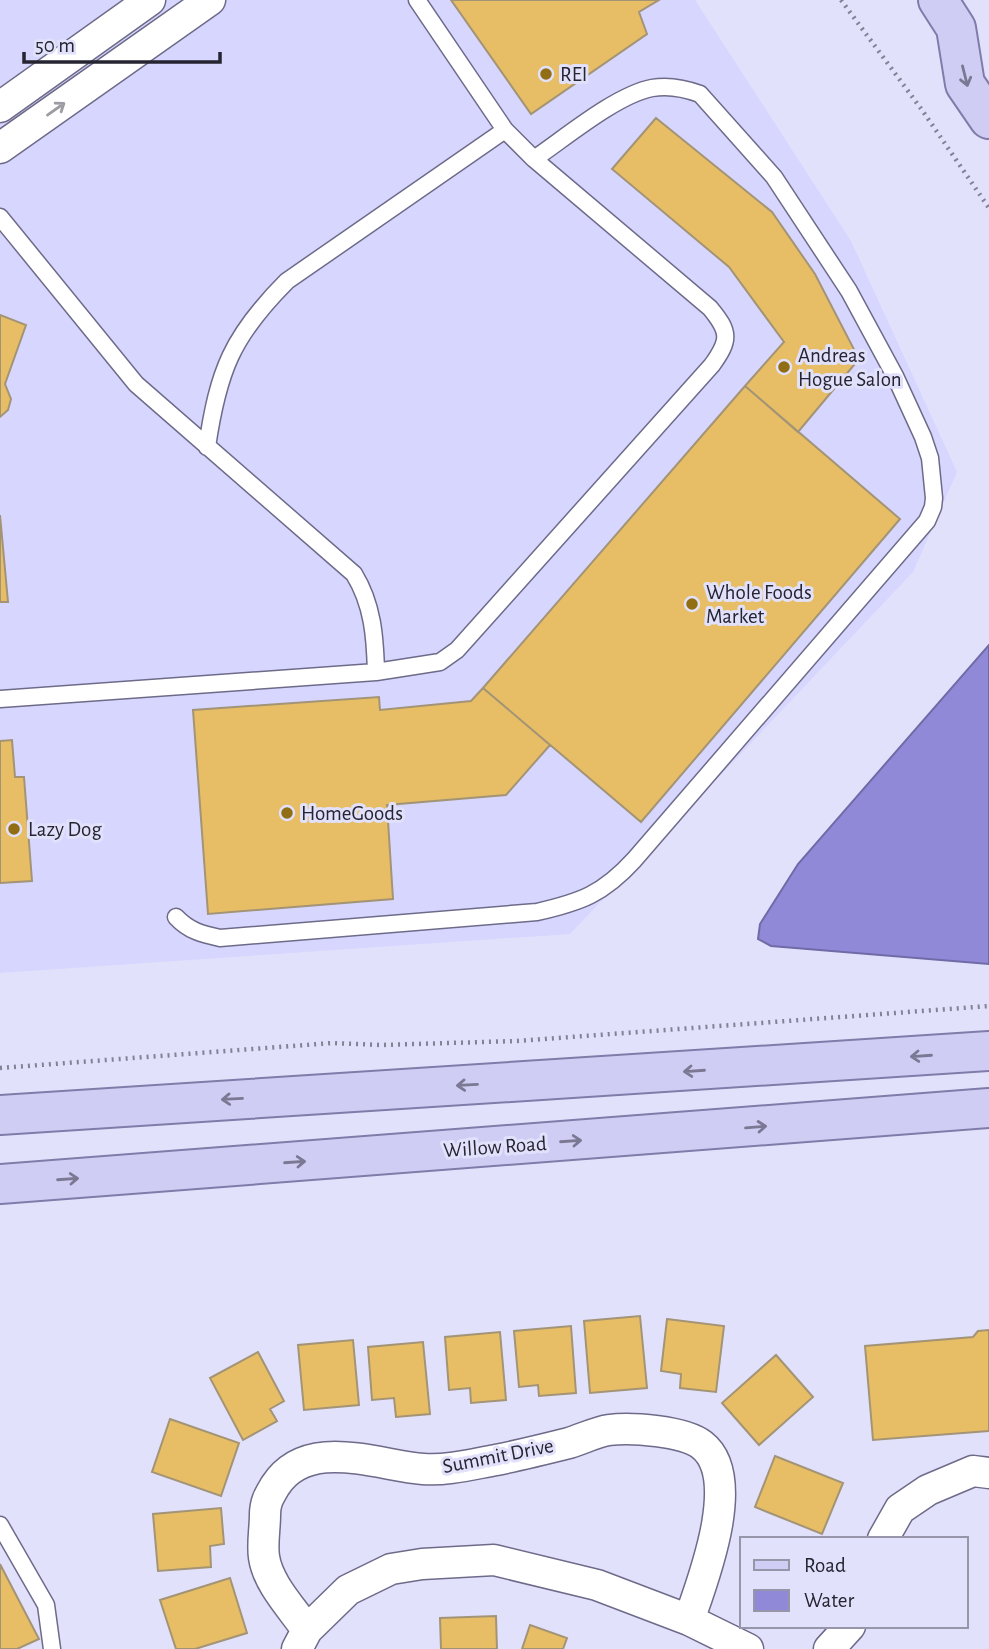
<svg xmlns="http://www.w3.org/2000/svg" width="989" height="1649" viewBox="0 0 989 1649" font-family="'Alegreya Sans',sans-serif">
<rect width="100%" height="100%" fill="#e2e1fc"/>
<path fill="#d7d6fe" d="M0,0H695L851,241L957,472L913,572L570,934L0,973Z"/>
<path fill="#9089d8" stroke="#706ba6" stroke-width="2" d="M989,645V964L771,946L758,939L760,924L798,864Z"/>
<path fill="#e7be66" stroke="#a39476" stroke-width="2" d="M451,0H659L639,12L647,34L531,114Z
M656,118L772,212L815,274L859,359L798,432L745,386L784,342L729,267L612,169Z
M0,315L26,325L5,384L11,399L8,410L0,417Z
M745,386L900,519L641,822L483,688Z
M0,515L8,602H0Z
M483,688L550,745L506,795L387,805L393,899L208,914L193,710L379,697L380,710L471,701Z
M12,740L15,777H24L32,881L0,883V741Z
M640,1316L647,1388L590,1393L584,1321Z
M667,1319L724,1326L716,1392L680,1388L681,1374L661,1371Z
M571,1326L576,1393L539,1396L538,1385L519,1387L514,1331Z
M989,1330V1431L873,1440L865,1346L973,1337L978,1331Z
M500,1332L506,1400L471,1403L470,1388L449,1390L445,1337Z
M353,1340L359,1405L304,1410L298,1345Z
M423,1342L430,1414L396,1417L394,1398L372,1400L368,1347Z
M258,1352L284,1401L270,1409L277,1421L243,1440L210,1378Z
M776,1355L813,1397L759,1445L722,1403Z
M170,1419L239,1443L221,1496L152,1472Z
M775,1456L843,1483L822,1534L755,1507Z
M221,1508L224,1544L210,1546L211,1567L158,1571L153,1514Z
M0,1564L39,1639L17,1649H0Z
M230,1578L247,1633L195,1649H176L160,1600Z
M496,1616L497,1649H441L440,1618Z
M530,1625L567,1638L563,1649H522Z"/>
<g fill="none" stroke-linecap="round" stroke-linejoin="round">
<defs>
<path id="service" d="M0,217L136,384L354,574C373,605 375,637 376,672
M207,447C218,371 232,336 287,281L505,130
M0,699L376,672L440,662L457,650L712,365C730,340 730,332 710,308L534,159L505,130L417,0
M176,917C189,931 202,934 220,938L537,912C581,902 603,894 634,860L927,521L933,507L934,498L930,458L923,437L895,376L849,291L774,177L700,94C684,88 669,85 652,88C616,95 565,138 534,159
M0,1525L46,1605L52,1649"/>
<path id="minor" d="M0,107L150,0
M0,148L210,0
M883,1539L900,1509L928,1490L973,1471L989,1473
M307,1630C292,1608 268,1584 264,1557C262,1544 265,1528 265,1515C265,1502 269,1496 275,1486C307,1436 376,1465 423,1469C447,1471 473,1464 496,1460C521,1455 545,1449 569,1443C582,1439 596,1432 609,1430C631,1427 684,1431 702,1445C743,1477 703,1580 689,1620
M297,1649L307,1630L348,1590L391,1569L422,1564L494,1560L597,1585L689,1620L748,1649
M829,1649L850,1626"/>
<path id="primary" d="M938,0L956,28L965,84L989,119
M0,1115L989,1051
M0,1184L989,1108"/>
</defs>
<use href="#service" stroke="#6d6b89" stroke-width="19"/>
<use href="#minor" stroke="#6d6b89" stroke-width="33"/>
<use href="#primary" stroke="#7f7caa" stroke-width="42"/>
<path stroke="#838295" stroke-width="4.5" stroke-dasharray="2 5" stroke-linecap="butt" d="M841,0L922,110L989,208
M0,1068L332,1043L381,1045L517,1041L989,1006"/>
<use href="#service" stroke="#fff" stroke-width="16"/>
<use href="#minor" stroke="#fff" stroke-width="30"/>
<use href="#primary" stroke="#d0cdf4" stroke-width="38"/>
</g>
<defs><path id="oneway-shaft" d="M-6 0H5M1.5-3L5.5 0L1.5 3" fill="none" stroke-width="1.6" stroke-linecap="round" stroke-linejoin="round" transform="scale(1.75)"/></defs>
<g stroke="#7a7892">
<use href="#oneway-shaft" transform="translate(965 76) rotate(76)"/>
<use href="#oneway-shaft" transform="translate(921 1056) rotate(176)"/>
<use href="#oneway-shaft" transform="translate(694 1071) rotate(176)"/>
<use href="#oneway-shaft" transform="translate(467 1085) rotate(177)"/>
<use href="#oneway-shaft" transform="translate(232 1099) rotate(177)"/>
<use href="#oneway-shaft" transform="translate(756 1127) rotate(-5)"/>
<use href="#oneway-shaft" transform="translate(571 1141) rotate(-4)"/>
<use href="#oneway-shaft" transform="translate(295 1162) rotate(-4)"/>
<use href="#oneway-shaft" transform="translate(68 1179) rotate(-4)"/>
</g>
<use stroke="#9d9ca2" href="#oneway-shaft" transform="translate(56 109) rotate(-35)"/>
<g fill="#916d13" stroke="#e2e1fc" stroke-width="2.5">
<circle cx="546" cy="74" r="7"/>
<circle cx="784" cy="367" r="7"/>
<circle cx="692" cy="604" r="7"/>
<circle cx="287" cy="813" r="7"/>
<circle cx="14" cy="829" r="7"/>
</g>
<g text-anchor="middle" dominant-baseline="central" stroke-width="6" stroke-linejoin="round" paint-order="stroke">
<g font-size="21" fill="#252430" stroke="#e2e1fc" text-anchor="start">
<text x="560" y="74">REI</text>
<text x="798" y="355">Andreas<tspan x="798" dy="24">Hogue Salon</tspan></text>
<text x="706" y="592">Whole Foods<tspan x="706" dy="24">Market</tspan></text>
<text x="301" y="813">HomeGoods</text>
<text x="28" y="829">Lazy Dog</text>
</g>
<g font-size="21" fill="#252430" stroke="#e2e1fc">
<text transform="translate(495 1147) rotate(-4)">Willow Road</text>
<text transform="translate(498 1456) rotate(-11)">Summit Drive</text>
</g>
</g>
<rect x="740" y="1537" width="228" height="91" fill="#e2e1fc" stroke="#9695aa" stroke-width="2"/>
<rect x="754" y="1560" width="35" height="10" fill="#d0cdf4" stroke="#9695aa" stroke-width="2"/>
<text x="804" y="1572" font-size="21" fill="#252430">Road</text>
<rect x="754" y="1590" width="35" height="21" fill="#9089d8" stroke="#9695aa" stroke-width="2"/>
<text x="804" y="1607" font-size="21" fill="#252430">Water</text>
<path d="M24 52v10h196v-10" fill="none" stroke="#252430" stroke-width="3.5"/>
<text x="35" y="52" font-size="21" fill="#252430" stroke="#e2e1fc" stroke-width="5" paint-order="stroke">50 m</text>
</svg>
